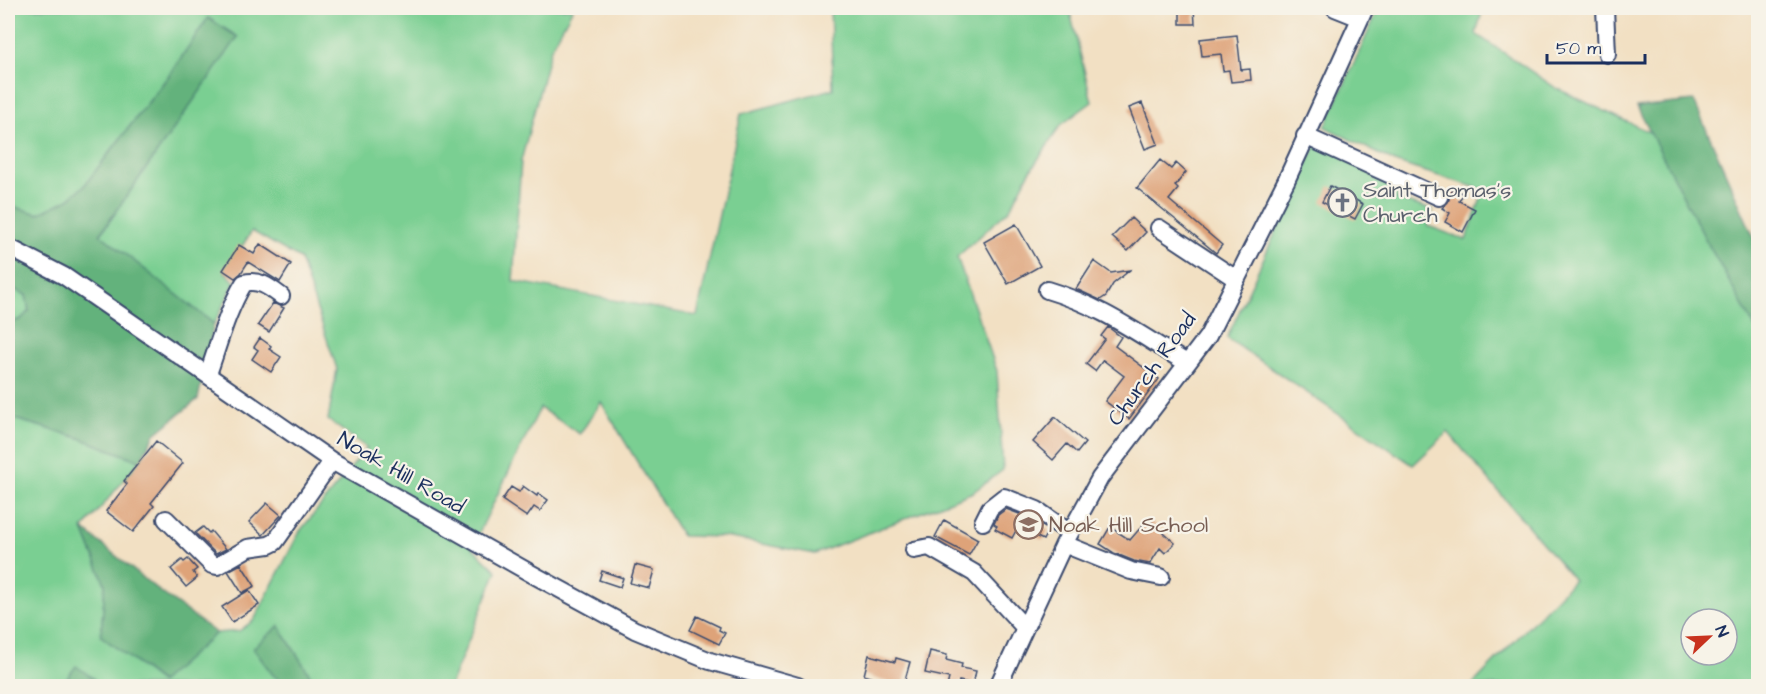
<svg xmlns="http://www.w3.org/2000/svg" width="1766" height="694" viewBox="0 0 1766 694" font-family="'Architects Daughter',sans-serif">
<rect width="100%" height="100%" fill="#f7f3e8"/>
<filter id="ink" filterUnits="userSpaceOnUse"><feTurbulence type="fractalNoise" baseFrequency=".0167" numOctaves="2"/><feDisplacementMap in="SourceGraphic" scale="12" xChannelSelector="R" yChannelSelector="G"/><feConvolveMatrix kernelMatrix="1 2 1 2 8 2 1 2 1" color-interpolation-filters="sRGB"/></filter>
<filter id="wash" filterUnits="userSpaceOnUse"><feTurbulence type="fractalNoise" baseFrequency=".008" numOctaves="4" result="noise"/><feDisplacementMap in="SourceGraphic" scale="24" xChannelSelector="R" yChannelSelector="G"/><feGaussianBlur stdDeviation="1.35" result="paint"/><feColorMatrix in="noise" values="0 0 0 0 0 0 0 0 0 0 0 0 0 0 0 0 0 1.4 0 .05"/><feComposite in="paint" operator="in"/></filter>
<g filter="url(#wash)">
<rect width="100%" height="100%" fill="#f2e0c3"/>
<path fill="#7acf92" stroke="#4a7f78" stroke-width="1.5" fill-rule="evenodd" d="M16,8H573L551,48L521,161L513,281L697,316L741,114L833,89L830,8H1069L1092,102L1061,125L1029,173L1010,209L957,257L997,371L1003,470L973,492L815,554L725,537L682,536L601,402L580,434L540,408L472,547L497,571L450,686H8V417L80,438L140,461L83,529L105,584L101,636L160,682L216,633L239,631L254,620L300,531L367,448L328,420L337,369L300,259L252,231L225,272L235,282L214,324L100,235L237,37L208,18L170,74L84,186L67,200L38,214L8,205V24Z
M1379,8H1483L1476,34L1556,88L1651,133L1707,242L1758,333V686H1471L1574,580L1448,432L1413,465L1227,338L1318,140L1403,182L1396,199L1433,210L1428,226L1466,240L1484,190L1397,163L1325,127ZM1691,619H1727V655H1691Z
M8,286L26,295L29,311L22,319L12,322L8,320Z"/>
<path fill="#63b27c" stroke="#3f706d" stroke-width="1.5" d="M208,18L238,37L100,234L214,324L198,399L155,434L140,461L80,438L8,417V332L12,322L21,319L29,311L26,295L8,286V205L38,214L67,200L84,186L170,74Z
M1694,101L1758,247V333L1707,242L1637,107Z
M83,529L158,590L216,633L161,682L101,636L105,584Z
M279,626L317,686H289L273,675L253,648Z
M76,666L94,679L89,686H61Z"/>
<g id="blocks">
<path fill="#dea379" d="M1180,8H1194L1195,24H1180Z
M1237,35L1241,70L1250,69L1251,80L1231,82L1229,70L1223,71L1221,54L1202,56L1200,39Z
M1142,103L1158,144L1145,149L1129,108Z
M1160,160L1171,169L1176,163L1186,172L1175,186L1178,189L1169,200L1222,245L1216,253L1137,188Z
M1330,186L1363,204L1355,219L1322,202Z
M1453,188L1463,194L1459,201L1475,209L1463,232L1445,222L1450,213L1442,208L1448,202Z
M1131,218L1146,232L1128,251L1112,237Z
M1016,224L1040,266L1008,284L984,242Z
M260,244L291,264L280,282L248,262L241,273L235,278L223,270L239,245L254,254Z
M1094,261L1111,273L1130,270L1113,284L1106,296L1100,300L1076,289Z
M273,303L284,308L269,332L258,325Z
M1108,327L1121,337L1115,346L1159,379L1129,419L1105,401L1124,376L1103,360L1095,371L1086,364L1105,339L1101,336Z
M260,338L271,346L269,349L281,357L271,372L252,359L258,350L254,347Z
M1055,417L1085,443L1077,453L1067,444L1053,460L1033,442Z
M156,441L183,463L151,503L154,506L133,532L106,511L127,484L124,481Z
M523,486L537,496L538,493L548,500L540,511L534,507L527,517L502,500L511,487L519,492Z
M267,503L281,515L263,535L249,522Z
M1006,509L1032,519L1048,530L1043,540L1018,527L1012,538L995,529L997,526L994,524L998,515Z
M1148,519L1175,543L1165,553L1160,548L1150,564L1134,561L1114,553L1100,544L1110,527L1130,540Z
M944,520L978,539L969,555L935,537Z
M203,527L209,533L211,531L226,549L216,554L195,533Z
M188,559L197,569L193,572L197,578L186,587L171,569L182,560L184,562Z
M241,564L255,586L242,593L228,571Z
M635,565L654,570L649,588L630,583Z
M602,571L623,578L620,587L599,580Z
M249,590L259,605L232,622L222,607Z
M697,616L720,627L719,630L725,633L719,644L690,630Z
M930,651L947,655L946,660L962,664L961,668L976,671L973,684L959,681L958,687H947L949,678L925,673Z
M869,655L895,662L896,658L910,662L903,687L864,675Z"/>
</g>
</g>
<g filter="url(#ink)">
<use href="#blocks" fill-opacity="0" stroke="#3b4a6d" stroke-width="1.5"/>
<g fill="none" stroke-linecap="round" stroke-linejoin="round">
<defs>
<path id="minor" d="M1335,8L1360,18
M1605,8L1607,54
M1305,136L1439,197
M1159,228L1236,279
M8,247L64,276L332,461L532,574L635,630L710,661L798,686
M1047,290C1104,307 1138,334 1187,363
M208,374C219,343 227,311 244,283C259,279 269,287 281,296
M166,519L212,565L217,566L248,548L269,545L275,542L332,461
M983,522L990,508L1004,497L1037,510L1070,533
M1064,544L1131,571L1161,577
M914,550L929,547L974,573L1025,628
M998,686L1064,544L1100,478L1208,336L1286,181L1365,8"/>
</defs>
<use href="#minor" stroke="#3b4a6d" stroke-width="20"/>
<use href="#minor" stroke="#fff" stroke-width="16"/>
</g>
</g>
<defs>
<symbol id="church-ring" viewBox="-11 -11 22 22"><circle r="9.5" fill="#f7f3e8" stroke="#6b7280" stroke-width="1.5"/><path d="M-1.2-6h2.4v3.5h3.3v2.4h-3.3V6h-2.4V-.1h-3.3v-2.4h3.3Z" fill="#6b7280"/></symbol>
<symbol id="school-ring" viewBox="-11 -11 22 22"><circle r="9.5" fill="#f7f3e8" stroke="#8d6e63" stroke-width="1.5"/><path d="M0-5L7-2L0 1L-7-2ZM-4 1L0 2.5L4 1V4Q0 6-4 4Z" fill="#8d6e63"/></symbol>
</defs>
<g fill-rule="evenodd">
<use href="#church-ring" x="1326" y="186" width="33" height="33"/>
<use href="#school-ring" x="1012" y="508" width="33" height="33"/>
</g>
<g text-anchor="middle" dominant-baseline="central" stroke-width="4.5" stroke-linejoin="round" paint-order="stroke">
<g font-size="22" fill="#5b616d" stroke="#f7f3e8" text-anchor="start">
<text x="1363" y="190">Saint Thomas's<tspan x="1363" dy="25">Church</tspan></text>
</g>
<g font-size="22" fill="#1b2f5e" stroke="#f7f3e8">
<text transform="translate(1152 369) rotate(-54)">Church Road</text>
<text transform="translate(401 473) rotate(30)">Noak Hill Road</text>
</g>
<g font-size="22" fill="#785e54" stroke="#f7f3e8" text-anchor="start">
<text x="1049" y="525">Noak Hill School</text>
</g>
</g>
<rect width="1766" height="694" fill="none" stroke="#f7f3e8" stroke-width="30"/>
<g transform="translate(1709 637) rotate(67)"><circle r="28" fill="#f7f3e8" stroke="#9fa5b1" stroke-width="1.5"/>
<path d="M0-4.5L10 22L0 15L-10 22Z" fill="#c8321e"/>
<text y="-9" font-size="16" font-weight="bold" text-anchor="middle" fill="#1b2f5e">N</text>
</g>
<path d="M1547 54v9h98v-9" fill="none" stroke="#1b2f5e" stroke-width="3"/>
<text x="1556" y="54" font-size="18" fill="#1b2f5e" stroke="#f7f3e8" stroke-width="4.5" paint-order="stroke">50 m</text>
</svg>
